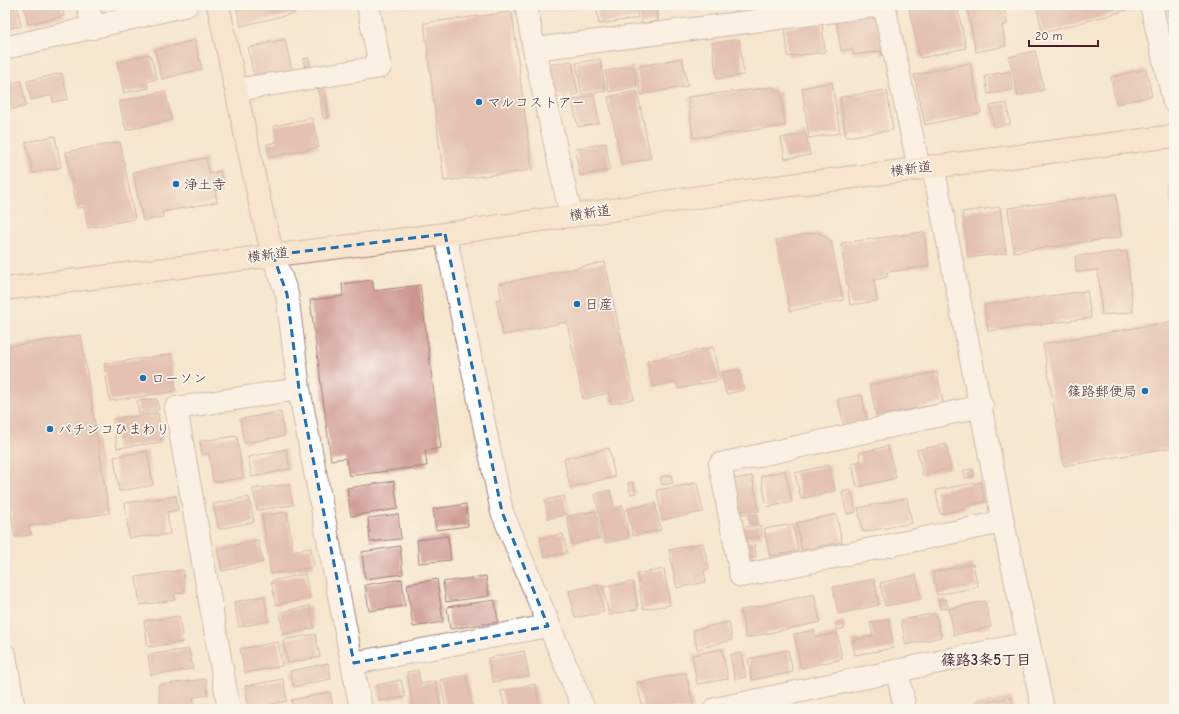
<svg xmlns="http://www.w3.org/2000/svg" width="1179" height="714" viewBox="0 0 1179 714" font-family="'Comic Neue','Klee One',sans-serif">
<rect width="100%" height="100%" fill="#fbf7ec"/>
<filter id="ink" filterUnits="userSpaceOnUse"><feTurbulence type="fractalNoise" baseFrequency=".025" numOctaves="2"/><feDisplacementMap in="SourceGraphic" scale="8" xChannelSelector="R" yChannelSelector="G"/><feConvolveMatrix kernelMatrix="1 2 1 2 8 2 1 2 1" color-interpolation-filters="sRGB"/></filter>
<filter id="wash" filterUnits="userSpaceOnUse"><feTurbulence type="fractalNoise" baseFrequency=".012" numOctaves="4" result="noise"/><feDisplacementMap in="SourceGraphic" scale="16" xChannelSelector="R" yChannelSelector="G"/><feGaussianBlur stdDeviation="0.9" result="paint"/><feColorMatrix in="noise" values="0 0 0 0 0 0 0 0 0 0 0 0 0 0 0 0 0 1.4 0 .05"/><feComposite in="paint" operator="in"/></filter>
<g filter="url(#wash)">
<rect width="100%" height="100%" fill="#f6e6ce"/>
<g id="blocks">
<path fill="#ce9692" d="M5,5H17L21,26L5,29Z
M24,5H62L64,16L28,24Z
M236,5H293L295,13L241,26Z
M596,5H636L638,18L599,24Z
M639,5H655L658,21L642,24Z
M926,5H957L966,48L920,58L909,9Z
M974,5H999V9H1004L1007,24L1002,26L1006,46L976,52L967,7Z
M1036,5H1134L1135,8L1043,33Z
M1167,5H1174V16L1169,17Z
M885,11L891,53L881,55V51L853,55L852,49L841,51L836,19Z
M512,12L532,170L444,181L424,23Z
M822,23L825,52L788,57L785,28Z
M285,39L292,71L255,80L248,48Z
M739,39L744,75L717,79L712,43Z
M195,40L202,69L162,79L155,50Z
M1035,51L1044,90L1018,96L1009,57Z
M150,54L157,79L147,82L149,88L124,93L117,62Z
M309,58L310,65L305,67L303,59Z
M682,58L688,86L641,95L636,67Z
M600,59L606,91L582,95L576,63Z
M572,61L578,94L554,98L548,65Z
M970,63L981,113L925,125L914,75Z
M633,66L637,87L609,92L605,71Z
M1146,69L1152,96L1116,104L1111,77Z
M1010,71L1013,90L988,94L985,76Z
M62,73L68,99L53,102L52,95L31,100L27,81Z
M21,81L26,106L5,111V85Z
M832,82L840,133L809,138L802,88Z
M325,86L329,117L323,118L318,87Z
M774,87V91H781L785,126L693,138L688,97Z
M887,90L893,130L846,137L840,97Z
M165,91L172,120L126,130L119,102Z
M637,91L651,158L622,165L608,97Z
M594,95L599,123L578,127L572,100Z
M1007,103L1010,124L994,127L990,106Z
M312,118L319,147L270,157L267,144L277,142L274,126Z
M806,133L810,155L785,159L781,138Z
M55,136L61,167L33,173L26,142Z
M120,142L135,219L88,228L84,207L77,208L66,152Z
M606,143L610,170L580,176L575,149Z
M206,158L209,174L220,171L224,189L215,190L217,202L162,212L163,217L143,221L133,172Z
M1174,185V212L1172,213L1168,186Z
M1116,194L1121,237L1014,252L1008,208Z
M1000,207L1006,253L968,258L962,212Z
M818,232L831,241L843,300L790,311L776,240Z
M924,232L929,266L887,272V277L874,280L877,301L850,305L841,243Z
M1127,251L1133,312L1102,315L1098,270L1076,272L1075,256Z
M605,262L634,399L611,404L609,393L583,399L567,322L503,335L496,300L502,299L499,284Z
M372,280L374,291L420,285L441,448L425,451L427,466L349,476L346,458L331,460L310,300L343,296L342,284Z
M1087,291L1091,318L988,331L984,305Z
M1174,321V447L1064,466L1043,344Z
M81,335L109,513L29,526L31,535L15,537L11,512L5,513V347Z
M713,347L720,380L678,389L676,382L653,387L647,361Z
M171,354L176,391L110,401L104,364Z
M739,369L744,390L726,394L721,373Z
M937,372L943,403L876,416L870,385Z
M862,395L867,421L844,426L838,399Z
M157,399L159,410L139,413L137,401Z
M281,412L284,436L244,443L240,419Z
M158,413L162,442L117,448L113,419Z
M237,436L243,478L213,482L209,453L202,454L200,441Z
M946,444L951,468L923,475L917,450Z
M888,446L896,478L857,487L852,463L861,461L859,453Z
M609,448L615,477L570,487L564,459Z
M286,449L290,469L252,477L248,457Z
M147,451L153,485L119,491L114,457Z
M829,465L835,491L801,499L795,473Z
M973,469L974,476L965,478L964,470Z
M785,471L792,502L767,507L761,476Z
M671,475L673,483L662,485L660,477Z
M752,476L759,511L737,515L730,480Z
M394,481L398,509L351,516L347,488Z
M633,482L636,493L631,494L628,483Z
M981,482L985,502L964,506V509L940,514L936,490Z
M697,483L703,512L662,520L657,490Z
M289,484L293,505L257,510L253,489Z
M610,490L614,508L623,506L629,538L605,543L595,494Z
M851,490L856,512L847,514L842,492Z
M176,496L178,510L167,512L170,534L129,538L125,503Z
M564,496L568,514L548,519L545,500Z
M249,497L254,522L219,529L213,504Z
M907,498L912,523L863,532L858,508Z
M655,503L661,530L633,536L627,509Z
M466,504L468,526L436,530L433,509Z
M596,511L601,538L572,544L567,516Z
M287,512L293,551L311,548L314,567L271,574L262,516Z
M398,514L401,539L370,542L368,518Z
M757,514L758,523L750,524L748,515Z
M836,514L842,542L802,550L796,523Z
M793,524L798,551L770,556L764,529Z
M760,525L762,536L739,539L738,528Z
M563,534L567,553L544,557L540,538Z
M448,536L451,560L419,563L417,540Z
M258,540L263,562L222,571L218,549Z
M754,541L756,557L749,558L746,542Z
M703,543L709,569L704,570L706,582L677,588L669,550Z
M400,546L403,574L365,579L362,552Z
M973,564L978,587L937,595L933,572Z
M664,569L670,605L643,609L637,574Z
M183,570L185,592L174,594L175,600L140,605L136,577Z
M305,574L310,598L276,605L271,581Z
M916,575L921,599L885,606L880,583Z
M486,576L489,596L446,602L443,582Z
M402,579L405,606L369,611L365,585Z
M437,579L443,622L413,627L407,584Z
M874,579L879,605L838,614L833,587Z
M633,582L638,609L609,615L603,587Z
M598,585L604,612L575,618L569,591Z
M814,594L820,622L746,638L741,610Z
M264,596L269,621L239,627L234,602Z
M946,599L948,608L940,609L938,600Z
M495,600L498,622L450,629L447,607Z
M985,601L991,627L954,635L949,609Z
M310,606L314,628L283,634L280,612Z
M936,613L941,637L906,645L901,620Z
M179,616L183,642L148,647L144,621Z
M889,619L894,648L855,655L852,640L873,636L870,623Z
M843,621L845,628L837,630L835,623Z
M729,622L732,640L697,649L693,630Z
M814,630L816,637L837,633L842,659L801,668L794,634Z
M315,634L320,657L288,663L283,640Z
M278,642L282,666L245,673L240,649Z
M189,649L193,669L151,675L148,655Z
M722,649L728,679L697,684L692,655Z
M788,650L793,672L752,680L748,659Z
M524,651L529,676L493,682L488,658Z
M741,653L746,677L735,679L730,655Z
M328,663L331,679L294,687L290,671Z
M418,670L421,684L436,681L441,709H413L407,672Z
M686,673L694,709H643L637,683Z
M466,675L473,709H446L440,680Z
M206,679L208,695L193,697L194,706L161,709L158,685Z
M283,679L287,701L249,709L245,686Z
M401,680L405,697L380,701L377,685Z
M535,684L540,709H505L501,691Z
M330,692L333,709H293L291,700Z
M1011,697L1014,709H973L972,706Z"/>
</g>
</g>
<g filter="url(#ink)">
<use href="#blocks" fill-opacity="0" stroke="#a0827c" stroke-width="1"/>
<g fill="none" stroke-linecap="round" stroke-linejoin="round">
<defs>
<path id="street" d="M88,5L93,28
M526,5L534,49L882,5
M884,5L919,168
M1151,5L1174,102
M5,48L187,5
M534,49L571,216
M236,90L380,67L368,5
M933,166L1003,522L1043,709
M445,234L502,512L584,709
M273,255L287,294L299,389L361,709
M982,406L720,464L741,576L1003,522
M5,655L14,709
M354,663L548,626
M897,670L905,709
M229,709L176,408L299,389
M715,709L1029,643"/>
<path id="secondary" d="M218,5L261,208L273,255
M5,289L445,234L706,196L1174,136"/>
</defs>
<use href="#street" stroke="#a0827c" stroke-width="24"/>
<use href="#secondary" stroke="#a0827c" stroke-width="24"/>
<use href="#street" stroke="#fff" stroke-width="22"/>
<use href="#secondary" stroke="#fbe5cf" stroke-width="22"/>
</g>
</g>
<path d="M0 0H1179V714H0ZM445,234L502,512L548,626L354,663L299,389L287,294L273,255Z" fill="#f6e6ce" fill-opacity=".55" fill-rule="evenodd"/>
<path fill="none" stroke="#1f6fb2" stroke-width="3" stroke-dasharray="8 5" stroke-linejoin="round" d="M445,234L502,512L548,626L354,663L299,389L287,294L273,255Z"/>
<g fill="#1f6fb2" stroke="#fbf7ec" stroke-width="1.5">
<circle cx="479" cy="102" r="4"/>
<circle cx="176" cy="184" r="4"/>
<circle cx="577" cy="304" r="4"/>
<circle cx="143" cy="378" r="4"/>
<circle cx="1145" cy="391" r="4"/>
<circle cx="50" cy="429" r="4"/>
</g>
<g text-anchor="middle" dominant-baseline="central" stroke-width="3.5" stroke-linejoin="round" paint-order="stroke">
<g font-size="14" fill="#4a1f2b" stroke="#fbf7ec" text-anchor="start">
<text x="487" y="102">マルコストアー</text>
<text x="184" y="184">浄土寺</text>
<text x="585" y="304">日産</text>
<text x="151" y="378">ローソン</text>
<text x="1137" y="391" text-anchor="end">篠路郵便局</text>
<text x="58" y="429">パチンコひまわり</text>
</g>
<g font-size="14" fill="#4a1f2b" stroke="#fbf7ec">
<text transform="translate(911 169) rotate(-7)">横新道</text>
<text transform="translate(590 213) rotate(-8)">横新道</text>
<text transform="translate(268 255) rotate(-7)">横新道</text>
</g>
<g font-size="15" font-weight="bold" fill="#4a1f2b" stroke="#fbf7ec">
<text x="986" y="660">篠路3条5丁目</text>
</g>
</g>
<rect width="1179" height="714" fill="none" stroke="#fbf7ec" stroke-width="20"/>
<path d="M1029 40v6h69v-6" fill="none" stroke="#4a1f2b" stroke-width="2"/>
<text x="1035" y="40" font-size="12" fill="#4a1f2b" stroke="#fbf7ec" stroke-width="3" paint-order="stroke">20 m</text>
</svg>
